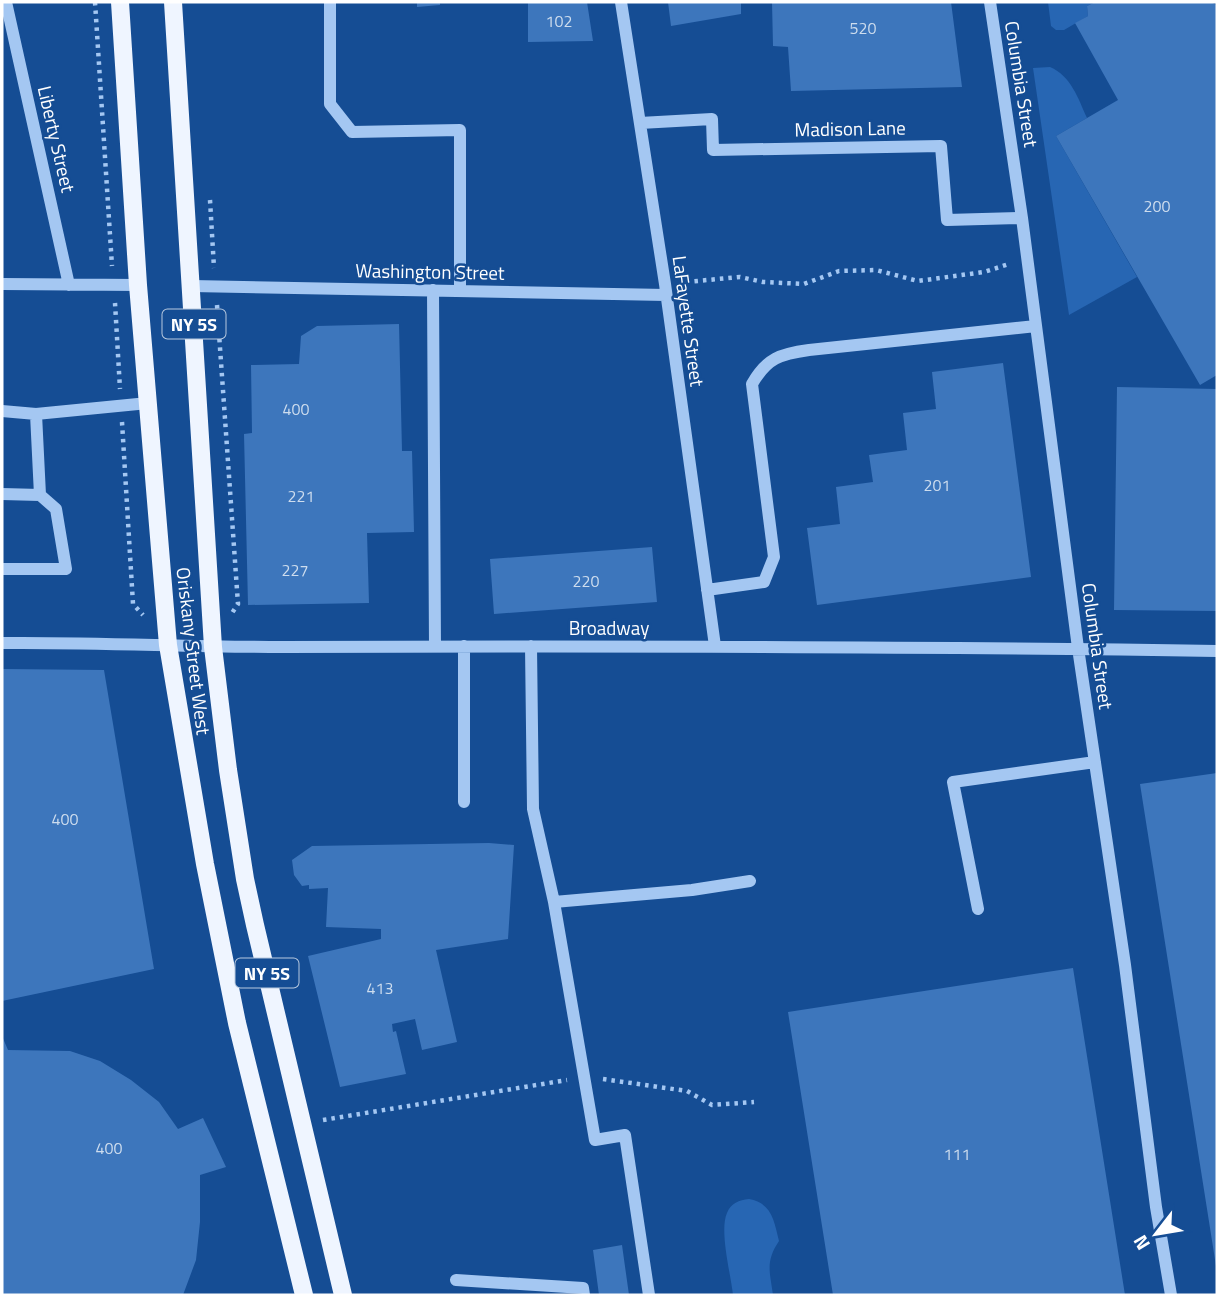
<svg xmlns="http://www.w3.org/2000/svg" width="1219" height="1297" viewBox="0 0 1219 1297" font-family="'Titillium Web',sans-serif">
<rect width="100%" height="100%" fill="#154d94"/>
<path fill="#2766b3" d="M1048,2H1095L1087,6L1088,16L1064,30H1056L1051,26Z
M1050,67C1071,76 1078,98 1087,118L1056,136L1137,277L1069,315L1033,68Z
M749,1199C772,1203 774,1221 779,1241C765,1262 770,1272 773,1295H733C731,1275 719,1231 727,1213C731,1203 739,1200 749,1199Z"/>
<path fill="#3d76bc" d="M417,2H440V5L417,7Z
M528,2H587L593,41L528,42Z
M668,2H741V14L671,26Z
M772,2H951L962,87L791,91L788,47L773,46Z
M1095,2H1210L1217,5V375L1200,385L1056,136L1118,100L1075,23L1088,16L1087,6Z
M399,324L402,451H412L414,532L367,533L369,603L248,605L244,434L252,433L251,365L299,364L301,336L317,326Z
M1003,363L1031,577L817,605L807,528L840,524L836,487L873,482L869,455L907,450L903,413L936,409L932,372Z
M1117,387L1217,389V611L1114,610Z
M652,547L657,602L494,614L490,559Z
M2,669L104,670L154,969L2,1001Z
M1217,773V1266H1216L1140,784Z
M489,843L514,845L508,939L436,950L457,1042L422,1050L415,1019L392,1024L393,1032L396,1031L406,1074L340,1087L308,956L381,939V929L326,927L328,888L309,889V885L302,886L294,875L292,860L312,846Z
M1073,968L1125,1295H833L788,1012Z
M2,1036L8,1050L70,1051L100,1061L131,1080L159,1102L178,1129L203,1118L226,1167L200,1175V1222L196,1260L183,1295H2Z
M622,1245L629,1295H599L593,1250Z"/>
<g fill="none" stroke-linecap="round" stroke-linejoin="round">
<path stroke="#a4c7f2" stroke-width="4.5" stroke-dasharray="3.5 5" stroke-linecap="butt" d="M95,2L112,266
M210,200L214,268
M686,282L740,277L763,282L804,284L839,271L876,270L918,281L984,272L1009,264
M115,303L120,389
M217,305L238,604L232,613
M122,422L133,604L143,615
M603,1079L687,1091L712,1105L754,1102
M323,1120L567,1080"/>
<path stroke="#a4c7f2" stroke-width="12" d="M6,2L69,285
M330,2V104L352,132L460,130V290
M621,2L665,284L715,646
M990,2L1022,218L1078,648L1125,965L1156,1207L1171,1295
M640,123L712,119L713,150L941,146L947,220L1022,218
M2,284L138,285
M192,286L666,295
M433,290L435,646
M2,411L36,414
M2,494L40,495L56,509L66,569H2
M40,495L36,414L148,403
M707,590L764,582L774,557L752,384C767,358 780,354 809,350L1036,326
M2,643C95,642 189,647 283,647C594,646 906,646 1217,651
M464,646V802
M531,646L533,809L554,902
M978,909L953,782L1095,762
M456,1280L583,1288L584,1295
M649,1295L625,1135L595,1140L554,902L692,890L750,881"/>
<path stroke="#eff5ff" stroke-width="18" d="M120,2L138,285L168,645L205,864L237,1023L304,1295
M173,2L213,647L228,770L245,879L255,925L343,1295"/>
</g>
<g text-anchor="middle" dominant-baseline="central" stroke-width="5" stroke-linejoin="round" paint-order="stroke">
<g font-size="16" fill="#ceddee">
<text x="559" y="21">102</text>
<text x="863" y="28">520</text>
<text x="1157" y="206">200</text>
<text x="296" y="409">400</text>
<text x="937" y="485">201</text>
<text x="301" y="496">221</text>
<text x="295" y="570">227</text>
<text x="586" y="581">220</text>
<text x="65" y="819">400</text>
<text x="380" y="988">413</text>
<text x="109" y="1148">400</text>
<text x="957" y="1154">111</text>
</g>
<g fill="#154d94" stroke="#b9cadf" stroke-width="2">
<rect x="162.5" y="309.5" width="63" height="29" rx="5"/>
<rect x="235.5" y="958.5" width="63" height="29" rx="5"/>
</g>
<g font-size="18" font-weight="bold" fill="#fff">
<text x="194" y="324">NY 5S</text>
<text x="267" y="973">NY 5S</text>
</g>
<g font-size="19" fill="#fff" stroke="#154d94">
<text transform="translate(1022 84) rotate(81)">Columbia Street</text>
<text transform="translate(850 128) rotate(-1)">Madison Lane</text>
<text transform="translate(57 139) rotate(77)">Liberty Street</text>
<text transform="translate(430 271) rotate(1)">Washington Street</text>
<text transform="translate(689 321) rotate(82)">LaFayette Street</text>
<text x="609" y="627">Broadway</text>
<text transform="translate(1098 646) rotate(82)">Columbia Street</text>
<text transform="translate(194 651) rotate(83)">Oriskany Street West</text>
</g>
</g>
<rect width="1219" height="1297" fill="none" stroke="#ffffff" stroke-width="7"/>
<g transform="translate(1156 1234) rotate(239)" stroke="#154d94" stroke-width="5" paint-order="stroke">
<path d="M0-5L12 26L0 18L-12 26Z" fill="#ffffff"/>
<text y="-10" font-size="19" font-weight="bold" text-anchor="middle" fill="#ffffff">N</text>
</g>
</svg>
